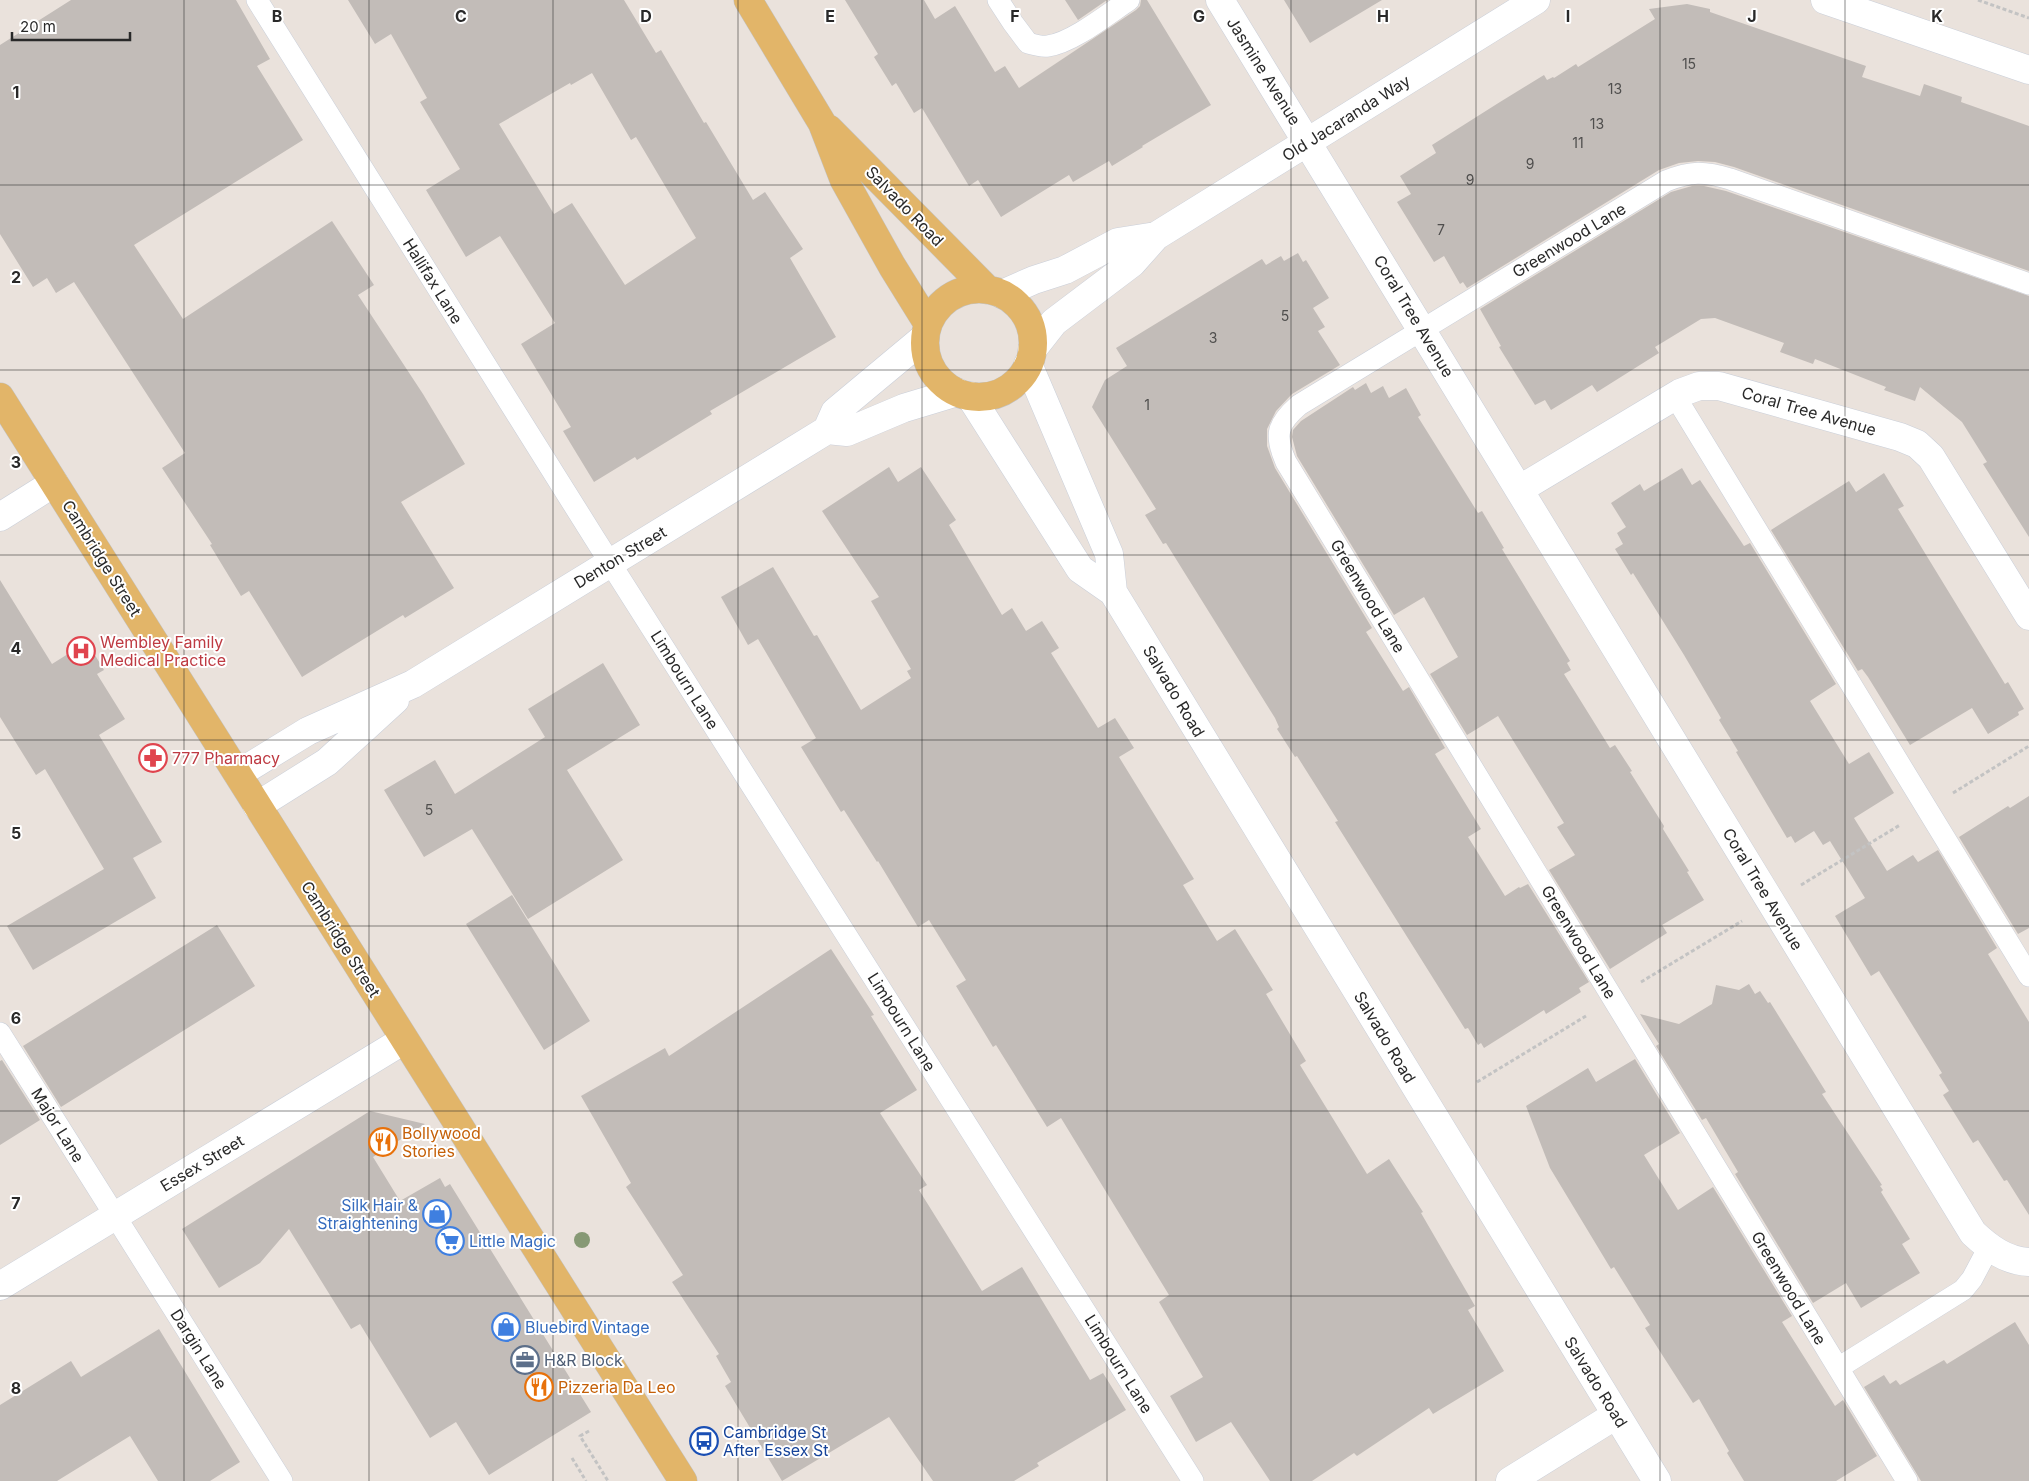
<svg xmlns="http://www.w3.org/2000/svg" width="2029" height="1481" viewBox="0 0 2029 1481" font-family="Inter,sans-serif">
<rect width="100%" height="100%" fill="#eae2dc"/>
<path fill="#c2bcb8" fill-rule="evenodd" d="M71,0H236L270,59L257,66L303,140L134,245L183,319L332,221L374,285L358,295L423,394L465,464L401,502L454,588L405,618L403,615L302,677L249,591L241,596L210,545L212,544L162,468L185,453L74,282L56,293L47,278L33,287L0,234V45Z
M348,0H624L656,53L661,50L704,123L706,122L753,200L765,192L803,249L790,258L836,337L710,411L712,414L637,460L635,457L594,482L563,431L571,427L521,344L555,323L500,236L466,257L426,190L460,169L420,102L427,98L391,34L375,44ZM592,73L631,140L636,137L696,238L625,285L572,203L554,214L499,124L570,83L571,85Z
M845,0H924L935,19L955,6L995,72L1005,66L1019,88L1136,10L1140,6L1141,0H1147L1211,105L1142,146L1143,147L1112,166L1109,161L1073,182L1069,175L1001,217L978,180L969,186L922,108L914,113L896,83L892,86L874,57L878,54Z
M1065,0H1107L1078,20Z
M1284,0H1382L1310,43Z
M1687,4L1710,9V12L1866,66L1862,77L1920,96L1924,84L1962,97L1961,102L2029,126V271L1734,167L1715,162L1698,161L1679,163L1659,170L1467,288L1463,282L1460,284L1444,256L1434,262L1397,202L1411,194L1400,176L1436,153L1432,145L1500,102L1544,75L1547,80L1553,77L1554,78L1576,64L1578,67L1655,19L1649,9Z
M1692,186H1704L1726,191L2029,296V537L1983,464L1987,462L1962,422L1920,387L1915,401L1884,390L1886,387L1815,359L1813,364L1780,352L1784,343L1715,318L1701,319L1655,347L1659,353L1597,392L1592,385L1551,410L1545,400L1535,405L1499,347L1501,346L1480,309L1671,192Z
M1298,253L1303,262L1306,260L1329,298L1313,308L1325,327L1318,331L1340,365L1292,394L1276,411L1267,429V446L1275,468L1372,628L1366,632L1403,691L1409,687L1445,748L1435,754L1481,829L1468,837L1505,896L1519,887L1520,888L1528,884L1589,982L1579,988L1581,992L1546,1014L1544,1010L1484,1048L1481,1043L1478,1045L1468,1028L1465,1029L1335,822L1338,821L1297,756L1295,757L1277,729L1279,727L1275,718L1166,543L1163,544L1145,515L1156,509L1092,407L1105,380L1127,366L1116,348L1262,259L1266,265L1281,256L1284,261Z
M1366,383L1371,393L1383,386L1389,398L1406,388L1421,415L1418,417L1478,513L1482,511L1504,548L1502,549L1570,661L1567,663L1571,670L1564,674L1610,748L1615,745L1632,771L1630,772L1664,826L1663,829L1689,871L1687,872L1704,900L1662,925L1667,933L1610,969L1549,870L1575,855L1557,827L1564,823L1498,716L1467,735L1430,674L1458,657L1424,597L1394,615L1297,456L1292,437L1293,430L1301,421L1353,387L1355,390Z
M889,467L898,482L921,467L956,520L949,525L1002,615L1012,608L1026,631L1042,621L1059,648L1051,653L1098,728L1115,718L1134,748L1119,757L1194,879L1183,885L1217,941L1235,929L1273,990L1266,994L1306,1061L1300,1065L1367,1174L1389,1159L1423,1212L1421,1213L1475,1306L1468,1310L1504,1371L1433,1414L1429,1408L1357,1456L1354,1453L1312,1481H1270L1231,1422L1196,1442L1170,1396L1203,1377L1159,1302L1169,1295L1061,1118L1047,1127L996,1045L993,1047L956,986L966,980L929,920L918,927L878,861L877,862L844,810L841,812L801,747L816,738L758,639L748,645L721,597L773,567L814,636L817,635L861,710L911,678L907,671L911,669L871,601L879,597L822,511Z
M1682,468L1692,485L1700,480L1744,546L1750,543L1836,684L1810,701L1849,764L1869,752L1894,793L1854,818L1887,871L1913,855L1918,862L1938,850L1997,948L1988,954L2029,1022V1215L2007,1180L2004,1181L1978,1140L1973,1143L1943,1095L1949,1091L1939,1075L1942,1073L1879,971L1871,976L1835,916L1865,898L1830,841L1823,845L1814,831L1795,843L1791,836L1787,838L1736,752L1738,751L1719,720L1721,718L1684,655L1633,573L1631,575L1615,549L1623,544L1617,533L1626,527L1611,503L1640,484L1644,491Z
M1884,473L1904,506L1898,509L2005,684L2008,682L2024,709L2018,712L2019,715L1988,734L1972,708L1910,745L1868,677L1862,669L1858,671L1771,530L1849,481L1856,492Z
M0,580L52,664L87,642L104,670L97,674L125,719L99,735L162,842L133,858L156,898L33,970L7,926L104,869L45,769L36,775L0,717Z
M603,663L640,725L567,770L623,860L528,919L472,829L424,857L384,790L435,760L455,794L545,737L528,709Z
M2029,796V928L2018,934L1959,837L2008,806L2010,808Z
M512,895L590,1021L544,1050L466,924Z
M217,925L255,986L61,1107L23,1046Z
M831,949L874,1015L871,1016L917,1090L880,1113L927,1185L919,1190L982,1291L1022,1267L1090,1380L1103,1373L1126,1410L1037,1463L1039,1466L1014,1481H933L889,1417L782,1481L725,1386L731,1382L716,1356L719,1354L672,1282L683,1275L626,1187L631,1183L581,1096L665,1048L669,1056Z
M1749,984L1755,994L1760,991L1768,1003L1770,1002L1826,1092L1822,1094L1882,1185L1880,1186L1883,1190L1881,1192L1910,1239L1902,1244L1920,1273L1861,1308L1846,1283L1813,1303L1735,1174L1738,1172L1706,1118L1702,1120L1656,1046L1659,1044L1640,1014L1679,1024L1712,1004L1716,985L1739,990Z
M1635,1059L1680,1133L1644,1155L1678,1210L1713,1187L1792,1316L1782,1322L1835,1406L1843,1400L1877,1456L1836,1481H1744L1727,1453L1729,1451L1699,1399L1693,1403L1645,1328L1650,1325L1614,1267L1611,1269L1550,1168L1526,1106L1588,1068L1596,1082Z
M2,1060L40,1120L0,1145V1061Z
M370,1111L425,1124L373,1157L400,1201L440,1178L445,1187L450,1184L591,1412L489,1475L456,1422L430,1438L360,1324L351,1329L289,1229L260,1263L219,1288L182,1229Z
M2015,1322L2029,1345V1481H1921L1864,1387L1884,1375L1890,1384L1896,1380L1900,1385L1944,1360L1947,1364Z
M159,1329L240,1462L210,1481H158L130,1436L57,1481H0V1405L71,1361L81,1377Z"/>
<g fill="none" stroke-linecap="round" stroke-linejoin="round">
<defs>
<path id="service" d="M257,0L595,539L1193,1481
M998,0L1013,23L1028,43C1035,45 1041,47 1048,46C1072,43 1108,14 1129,0
M1675,396L2029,976
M0,1033L282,1481
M1838,1368L1963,1290L1972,1279L1989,1247
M1907,1481L1286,462C1274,435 1277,424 1299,405L1666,181C1691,171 1704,171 1730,179L2029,284"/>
<path id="minor" d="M1220,0L1973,1233C1989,1248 2006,1261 2029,1262
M1825,0L2029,70
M1002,294L1034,280L1065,270L1118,242L1156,236
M1032,350L1054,322L1132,263L1156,236L1536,0
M1028,364L1109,554L1113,592
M970,396L1080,569L1113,592L1657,1481
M827,430L847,432L904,408L957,392
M1520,489L1680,393L1699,386H1719L1900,437L1917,444L1931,457L2029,616
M0,517L54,483
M238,774L308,731L413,684L827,430L835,412L925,337
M257,806L327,762L395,700
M0,1286L404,1040
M1510,1481L1616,1415"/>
<path id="primary" d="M748,0L822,123L844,180L892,266L928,324
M829,129L988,290
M925 343a54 54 0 1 1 108 0a54 54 0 1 1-108 0Z
M0,397L683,1481"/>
</defs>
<use href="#service" stroke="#cacfd9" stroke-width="22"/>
<use href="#minor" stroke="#cacfd9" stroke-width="29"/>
<use href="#primary" stroke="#c3c3c3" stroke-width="29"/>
<path stroke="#c3c3c3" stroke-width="3" stroke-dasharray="4 2.5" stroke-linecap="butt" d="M1978,0L2029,18
M1953,793L2029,746
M1801,885L1900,825
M1641,982L1742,921
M1477,1082L1586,1016
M589,1431L580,1436L608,1481
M572,1458L586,1481"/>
<use href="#service" stroke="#fff" stroke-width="21"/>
<use href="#minor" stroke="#fff" stroke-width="28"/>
<use href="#primary" stroke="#e2b569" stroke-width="28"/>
</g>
<circle fill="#879975" cx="582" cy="1240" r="8"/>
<path fill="none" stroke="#292929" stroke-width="1" stroke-opacity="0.55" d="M184,0V1481M369,0V1481M553,0V1481M738,0V1481M922,0V1481M1107,0V1481M1291,0V1481M1476,0V1481M1660,0V1481M1845,0V1481M0,185H2029M0,370H2029M0,555H2029M0,740H2029M0,926H2029M0,1111H2029M0,1296H2029"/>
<defs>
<symbol id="hospital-ring" viewBox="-11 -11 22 22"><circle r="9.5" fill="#fff" stroke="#e0444e" stroke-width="1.5"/><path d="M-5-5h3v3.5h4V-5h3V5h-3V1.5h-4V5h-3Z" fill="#e0444e"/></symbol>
<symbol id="pharmacy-ring" viewBox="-11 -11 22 22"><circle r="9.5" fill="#fff" stroke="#e0444e" stroke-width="1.5"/><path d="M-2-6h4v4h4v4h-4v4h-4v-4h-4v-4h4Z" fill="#e0444e"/></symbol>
<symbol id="restaurant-ring" viewBox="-11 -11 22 22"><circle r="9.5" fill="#fff" stroke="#e8710a" stroke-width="1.5"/><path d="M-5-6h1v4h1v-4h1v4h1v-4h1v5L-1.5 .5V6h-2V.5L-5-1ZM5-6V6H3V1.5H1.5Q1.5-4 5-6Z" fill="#e8710a"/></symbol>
<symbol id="shop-ring" viewBox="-11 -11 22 22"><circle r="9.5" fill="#fff" stroke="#3f7fe0" stroke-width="1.5"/><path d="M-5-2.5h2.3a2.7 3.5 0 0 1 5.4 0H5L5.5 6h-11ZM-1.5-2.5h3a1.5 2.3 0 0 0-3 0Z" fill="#3f7fe0"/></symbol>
<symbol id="supermarket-ring" viewBox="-11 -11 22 22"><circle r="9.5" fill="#fff" stroke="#3f7fe0" stroke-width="1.5"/><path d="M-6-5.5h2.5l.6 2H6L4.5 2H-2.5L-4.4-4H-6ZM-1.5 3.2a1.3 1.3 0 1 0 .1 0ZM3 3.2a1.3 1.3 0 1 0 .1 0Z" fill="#3f7fe0"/></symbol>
<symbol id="office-ring" viewBox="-11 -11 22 22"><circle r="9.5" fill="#fff" stroke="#5c6f8a" stroke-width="1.5"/><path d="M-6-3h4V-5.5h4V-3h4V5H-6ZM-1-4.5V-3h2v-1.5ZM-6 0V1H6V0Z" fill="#5c6f8a"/></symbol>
<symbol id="bus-ring" viewBox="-11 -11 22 22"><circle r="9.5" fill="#fff" stroke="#1a4fb4" stroke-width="1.5"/><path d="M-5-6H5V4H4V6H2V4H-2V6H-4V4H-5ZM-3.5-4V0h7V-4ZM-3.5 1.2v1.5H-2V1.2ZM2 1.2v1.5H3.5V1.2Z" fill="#1a4fb4"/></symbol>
</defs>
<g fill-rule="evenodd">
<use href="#hospital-ring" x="65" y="635" width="32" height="32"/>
<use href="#pharmacy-ring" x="137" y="742" width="32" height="32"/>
<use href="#restaurant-ring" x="367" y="1126" width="32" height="32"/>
<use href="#shop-ring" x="421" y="1198" width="32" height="32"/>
<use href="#supermarket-ring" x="434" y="1225" width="32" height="32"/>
<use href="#shop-ring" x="490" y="1311" width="32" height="32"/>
<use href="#office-ring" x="509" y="1344" width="32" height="32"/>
<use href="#restaurant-ring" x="523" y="1371" width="32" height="32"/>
<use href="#bus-ring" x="688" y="1425" width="32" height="32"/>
</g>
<g text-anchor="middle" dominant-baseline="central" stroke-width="4" stroke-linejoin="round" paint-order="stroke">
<g font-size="14" fill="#4f4e4d">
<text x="1689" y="63">15</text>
<text x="1615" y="88">13</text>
<text x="1597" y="123">13</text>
<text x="1578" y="142">11</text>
<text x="1530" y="163">9</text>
<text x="1470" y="179">9</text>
<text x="1441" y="229">7</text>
<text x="1285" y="315">5</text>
<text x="1213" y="337">3</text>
<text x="1147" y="404">1</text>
<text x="429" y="809">5</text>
</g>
<g font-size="16" fill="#292929" stroke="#fff">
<text transform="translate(1264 71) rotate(58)">Jasmine Avenue</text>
<text transform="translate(1346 118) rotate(-32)">Old Jacaranda Way</text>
<text transform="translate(905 206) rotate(46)">Salvado Road</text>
<text transform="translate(1569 240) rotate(-31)">Greenwood Lane</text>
<text transform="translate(433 281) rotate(58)">Hallifax Lane</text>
<text transform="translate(1414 316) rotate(59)">Coral Tree Avenue</text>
<text transform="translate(1809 411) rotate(16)">Coral Tree Avenue</text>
<text transform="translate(620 557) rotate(-31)">Denton Street</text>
<text transform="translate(102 558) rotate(58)">Cambridge Street</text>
<text transform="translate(1368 596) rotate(59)">Greenwood Lane</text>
<text transform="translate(685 680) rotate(58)">Limbourn Lane</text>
<text transform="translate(1174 691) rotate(59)">Salvado Road</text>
<text transform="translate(1763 889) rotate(59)">Coral Tree Avenue</text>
<text transform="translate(341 939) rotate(58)">Cambridge Street</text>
<text transform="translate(1579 942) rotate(59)">Greenwood Lane</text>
<text transform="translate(902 1022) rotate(58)">Limbourn Lane</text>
<text transform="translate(1385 1037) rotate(59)">Salvado Road</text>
<text transform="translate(58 1125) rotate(58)">Major Lane</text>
<text transform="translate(202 1163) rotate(-31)">Essex Street</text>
<text transform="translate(1789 1288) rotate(59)">Greenwood Lane</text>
<text transform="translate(199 1349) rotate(58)">Dargin Lane</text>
<text transform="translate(1119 1364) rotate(58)">Limbourn Lane</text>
<text transform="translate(1596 1382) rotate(58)">Salvado Road</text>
</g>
<g font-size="16" fill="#be3a42" stroke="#fff" text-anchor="start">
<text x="100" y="642">Wembley Family<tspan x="100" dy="18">Medical Practice</tspan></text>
<text x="172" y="758">777 Pharmacy</text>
</g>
<g font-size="16" fill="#c56008" stroke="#fff" text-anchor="start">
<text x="402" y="1133">Bollywood<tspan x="402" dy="18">Stories</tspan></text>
<text x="558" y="1387">Pizzeria Da Leo</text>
</g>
<g font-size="16" fill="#366cbe" stroke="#fff" text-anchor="start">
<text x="418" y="1205" text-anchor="end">Silk Hair &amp;<tspan x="418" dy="18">Straightening</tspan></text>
<text x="469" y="1241">Little Magic</text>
<text x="525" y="1327">Bluebird Vintage</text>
</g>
<g font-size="16" fill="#4e5e75" stroke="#fff" text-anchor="start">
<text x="544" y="1360">H&amp;R Block</text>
</g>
<g font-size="16" fill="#164399" stroke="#fff" text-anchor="start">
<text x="723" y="1432">Cambridge St<tspan x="723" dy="18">After Essex St</tspan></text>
</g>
</g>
<g font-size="16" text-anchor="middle" font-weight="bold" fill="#292929" stroke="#fff" stroke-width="4" stroke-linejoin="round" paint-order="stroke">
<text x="277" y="22">B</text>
<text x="461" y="22">C</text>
<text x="646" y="22">D</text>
<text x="830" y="22">E</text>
<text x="1015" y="22">F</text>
<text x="1199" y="22">G</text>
<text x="1383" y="22">H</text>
<text x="1568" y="22">I</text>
<text x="1752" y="22">J</text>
<text x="1937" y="22">K</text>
<text x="16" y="98">1</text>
<text x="16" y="283">2</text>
<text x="16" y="468">3</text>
<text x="16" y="654">4</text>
<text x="16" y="839">5</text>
<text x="16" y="1024">6</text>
<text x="16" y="1209">7</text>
<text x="16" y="1394">8</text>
</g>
<path d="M12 32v8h118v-8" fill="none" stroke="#292929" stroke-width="2.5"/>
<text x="20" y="32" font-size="15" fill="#292929" stroke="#ffffff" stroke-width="4" paint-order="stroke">20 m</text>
</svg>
